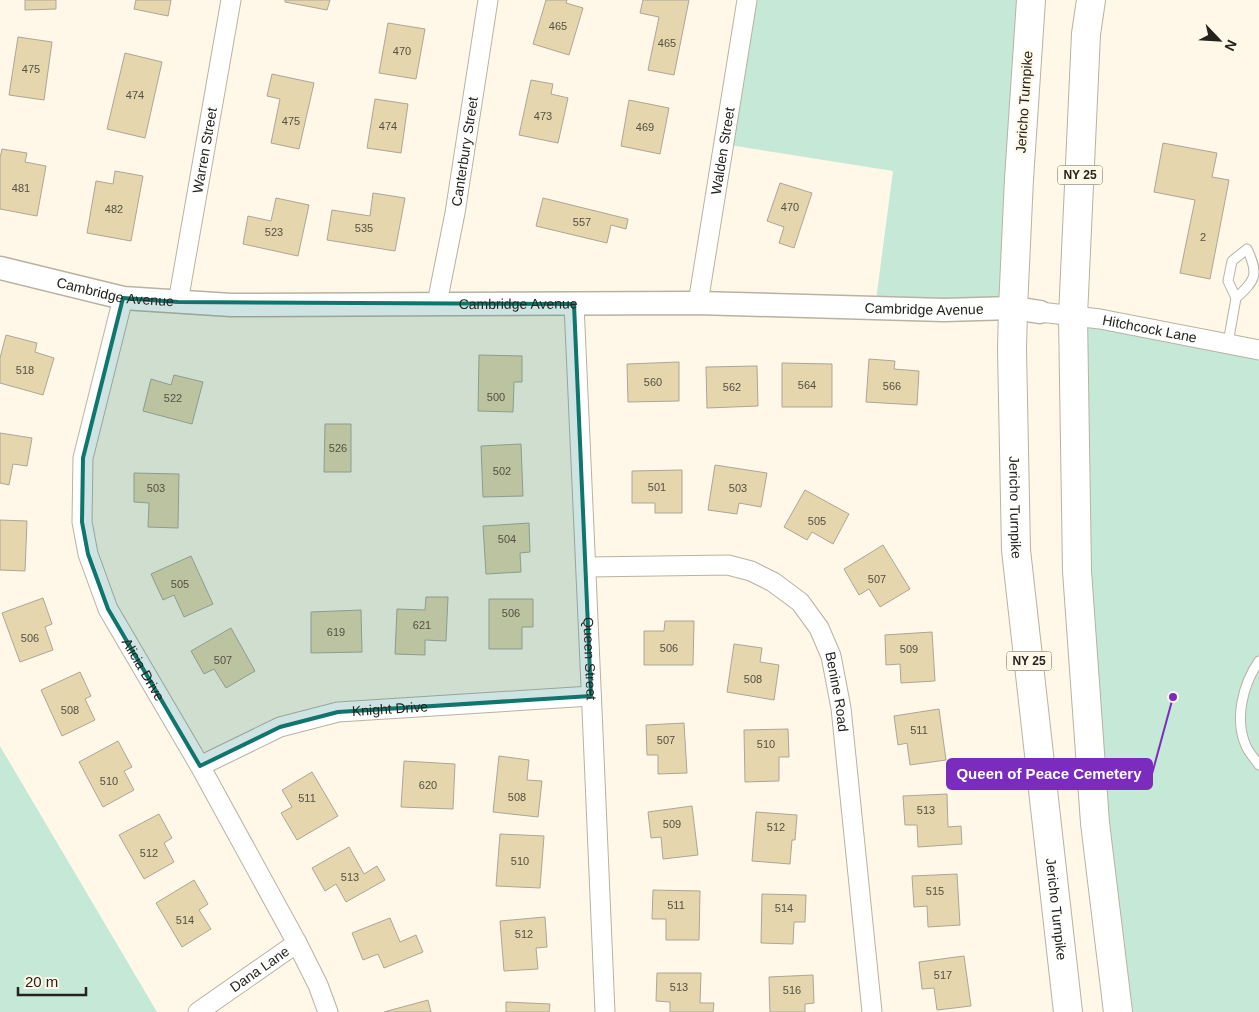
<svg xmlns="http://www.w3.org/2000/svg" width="1259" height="1012" viewBox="0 0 1259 1012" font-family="Arial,sans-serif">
<rect width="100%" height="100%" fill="#fff8e8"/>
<path fill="#c6e8d7" d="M747,0H1031L1013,308H875L893,171L723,144Z
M1073,316L1259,352V1012H1118Z
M0,746L157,1012H0Z"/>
<path fill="#e6d6ae" stroke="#aca697" d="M25,0H56V9L25,10Z
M136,0H171L168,16L134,9Z
M285,0H330L327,10L285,2Z
M546,0H567L566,3L583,8L569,55L533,44Z
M643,0H689L674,75L648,70L659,17L640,13Z
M388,23L425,29L416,79L379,73Z
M18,37L52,42L44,100L9,95Z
M125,53L162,62L145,138L107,129Z
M272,74L314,83L299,149L271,143L280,99L267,96Z
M531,80L553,84L551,94L568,98L558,143L519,135Z
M375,99L408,104L401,153L367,148Z
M629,100L669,108L660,154L621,146Z
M1163,143L1217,153L1212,177L1229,180L1210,279L1180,273L1195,200L1154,192Z
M2,149L27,153L25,162L46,166L37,216L0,209V158Z
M115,171L143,176L131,241L87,233L96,181L113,184Z
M780,183L812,193L794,248L779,243L784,227L767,221Z
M373,193L405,198L395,251L327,240L332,210L370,216Z
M276,198L309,205L298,256L243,244L248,216L271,221Z
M543,198L628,219L626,229L611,225L607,243L536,226Z
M6,335L37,343L35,352L54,358L43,395L0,383V358Z
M479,355L522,356V382H514L513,412L478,411Z
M869,359L895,361L894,369L919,371L917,405L866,402Z
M679,362V401L628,402L627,364Z
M782,363L832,364V407H782Z
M757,366L758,406L707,408L706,367Z
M174,375L203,382L192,424L143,411L151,379L171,385Z
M325,424H351V472H324Z
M0,433L32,438L27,466L13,464L9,485L0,483Z
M521,444L523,496L483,497L481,446Z
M715,465L767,473L761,507L739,503L737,514L708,510Z
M682,470V513H655V503H632V471Z
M134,473L179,474L178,528L148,527L149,503L134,502Z
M805,490L849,514L833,544L812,532L807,540L784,527Z
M0,520L27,521L25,571L0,570Z
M529,523L530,552L520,553L521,572L486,574L483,526Z
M883,545L910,589L880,607L869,589L859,595L844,569Z
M191,556L213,604L184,617L174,595L163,600L151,574Z
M426,597H448L446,641L425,640V655L395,654L397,609L425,610Z
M43,598L52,624L45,627L53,650L20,662L2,613Z
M489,599H533V627H522V649H489Z
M361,610L362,652L311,653V612Z
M665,621H694L693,665H644V631H664Z
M231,628L255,671L226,688L214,669L204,674L191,651Z
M932,632L935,681L901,683L900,664L886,665L885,635Z
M734,644L762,648L760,662L779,665L774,700L727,692Z
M80,672L91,696L85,699L95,720L62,736L41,690Z
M939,709L946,760L910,765L907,743L898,745L894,716Z
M684,723L687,773L658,774V755H647L646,725Z
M788,729L789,757H779V781L745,782L744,730Z
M118,741L132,767L124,771L134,790L103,807L79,762Z
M499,756L529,760L527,780L542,781L538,817L493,812Z
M404,761L455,764L453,809L401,807Z
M312,772L338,816L297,840L281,813L292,807L282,790Z
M947,794L948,827L961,826L962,844L918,847L917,825H905L903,796Z
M692,806L698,855L663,859L661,837L651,838L648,812Z
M756,812L797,815L795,840H792L790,864L752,861Z
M159,814L172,838L164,843L174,862L144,879L119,835Z
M500,834L544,836L540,888L496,886Z
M349,847L364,874L377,866L385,880L346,902L336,884L325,891L312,868Z
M957,874L960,925L928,927L927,906L914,907L912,876Z
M194,880L208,904L199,910L211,929L182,947L156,903Z
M653,890L700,891L699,940H666V919H652Z
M762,894L806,895L805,922H794L793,944L761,943Z
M545,917L547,947L536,948L538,969L504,971L500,921Z
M390,918L400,942L416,935L423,952L384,968L378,954L363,960L352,933Z
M964,956L971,1006L937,1010L934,988L922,989L919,962Z
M657,973H701L700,1003H714L713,1012H670V1002L656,1001Z
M813,975L814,1003L805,1004V1012H770L769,977Z
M428,1000L431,1012H384Z
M506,1002L550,1004L549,1012H506Z"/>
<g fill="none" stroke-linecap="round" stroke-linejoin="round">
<defs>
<path id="service" d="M1247,249C1259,274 1256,280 1236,298L1228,281L1232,261Z
M1228,343L1236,298
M1259,661C1243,684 1234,719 1246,746C1249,753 1255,759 1259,765"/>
<g id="minor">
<path id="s1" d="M123,298L83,458L82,522L88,554L108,609L200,766L297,943L318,985L328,1012"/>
<path id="s2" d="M178,302L231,0"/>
<path id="s3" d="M437,303L455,213L488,0"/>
<path id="s4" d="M698,303L747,0"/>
<path id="s5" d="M574,304C586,540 594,776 605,1012"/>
<path id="s6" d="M1040,312L1100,319L1259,350"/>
<path id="s7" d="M588,567L728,565L751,571L773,582L800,602L819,628L831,656L841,708L872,1012"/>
<path id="s8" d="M200,766L280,727L338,712L591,696"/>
<path id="s9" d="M198,1012L297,943"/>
</g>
<g id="tertiary">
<path id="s10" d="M0,268L123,298L231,305L698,303L944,310L1013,308L1040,312"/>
</g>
<g id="primary">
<path id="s11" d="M1031,0L1019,179L1013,308L1012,349L1016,550L1068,1012"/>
<path d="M1091,0L1086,34L1073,316L1077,571L1095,823L1118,1012"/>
</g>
</defs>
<use href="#service" stroke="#b8b2a2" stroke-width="11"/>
<use href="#minor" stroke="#b8b2a2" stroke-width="21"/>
<use href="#tertiary" stroke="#b8b2a2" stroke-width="25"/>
<use href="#primary" stroke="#b8b2a2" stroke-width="30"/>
<use href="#service" stroke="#fff" stroke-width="9"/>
<use href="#minor" stroke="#fff" stroke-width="19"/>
<use href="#tertiary" stroke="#fff" stroke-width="22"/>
<use href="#primary" stroke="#fff" stroke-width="28"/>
</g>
<path fill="#0f766e" fill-opacity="0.2" stroke="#0f766e" stroke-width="4" stroke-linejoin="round" d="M123,298L178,302L574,304L591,696L338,712L280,727L200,766L108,609L88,554L82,522L83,458Z"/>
<g text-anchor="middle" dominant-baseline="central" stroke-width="4.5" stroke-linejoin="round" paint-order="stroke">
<g font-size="11" fill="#555041">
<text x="558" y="26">465</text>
<text x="667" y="43">465</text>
<text x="402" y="51">470</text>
<text x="31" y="69">475</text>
<text x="135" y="95">474</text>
<text x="543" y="116">473</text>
<text x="291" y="121">475</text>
<text x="388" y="126">474</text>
<text x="645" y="127">469</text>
<text x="21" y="188">481</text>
<text x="790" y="207">470</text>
<text x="114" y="209">482</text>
<text x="582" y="222">557</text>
<text x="364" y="228">535</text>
<text x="274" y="232">523</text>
<text x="1203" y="237">2</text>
<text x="25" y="370">518</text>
<text x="653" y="382">560</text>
<text x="807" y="385">564</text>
<text x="892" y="386">566</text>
<text x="732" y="387">562</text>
<text x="496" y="397">500</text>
<text x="173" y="398">522</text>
<text x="338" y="448">526</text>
<text x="502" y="471">502</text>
<text x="657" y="487">501</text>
<text x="156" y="488">503</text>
<text x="738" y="488">503</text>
<text x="817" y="521">505</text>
<text x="507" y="539">504</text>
<text x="877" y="579">507</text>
<text x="180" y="584">505</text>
<text x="511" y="613">506</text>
<text x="422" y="625">621</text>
<text x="336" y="632">619</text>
<text x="30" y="638">506</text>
<text x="669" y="648">506</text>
<text x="909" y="649">509</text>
<text x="223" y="660">507</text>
<text x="753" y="679">508</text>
<text x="70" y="710">508</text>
<text x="919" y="730">511</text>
<text x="666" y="740">507</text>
<text x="766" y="744">510</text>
<text x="109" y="781">510</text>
<text x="428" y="785">620</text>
<text x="517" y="797">508</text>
<text x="307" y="798">511</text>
<text x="926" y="810">513</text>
<text x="672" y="824">509</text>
<text x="776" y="827">512</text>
<text x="149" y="853">512</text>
<text x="520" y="861">510</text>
<text x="350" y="877">513</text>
<text x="935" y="891">515</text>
<text x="676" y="905">511</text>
<text x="784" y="908">514</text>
<text x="185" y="920">514</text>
<text x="524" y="934">512</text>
<text x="943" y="975">517</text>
<text x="679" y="987">513</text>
<text x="792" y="990">516</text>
</g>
<g fill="#fff8e8" stroke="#66635a" stroke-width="1">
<rect x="1057.5" y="165.5" width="45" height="19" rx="4"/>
<rect x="1006.5" y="651.5" width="45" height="19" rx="4"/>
</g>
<g font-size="12" font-weight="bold" fill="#25231d">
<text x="1080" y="175">NY 25</text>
<text x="1029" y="661">NY 25</text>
</g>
<g font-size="14" fill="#25231d" stroke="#fff8e8">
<text transform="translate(1024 102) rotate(-86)">Jericho Turnpike</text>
<text stroke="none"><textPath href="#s2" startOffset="154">Warren Street</textPath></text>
<text stroke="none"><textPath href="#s4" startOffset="154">Walden Street</textPath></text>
<text stroke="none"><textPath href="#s3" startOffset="154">Canterbury Street</textPath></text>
<text stroke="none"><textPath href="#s10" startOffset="118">Cambridge Avenue</textPath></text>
<text stroke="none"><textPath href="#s10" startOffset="522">Cambridge Avenue</textPath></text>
<text stroke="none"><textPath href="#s10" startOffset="928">Cambridge Avenue</textPath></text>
<text stroke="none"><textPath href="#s6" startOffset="111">Hitchcock Lane</textPath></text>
<text stroke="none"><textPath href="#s11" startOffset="508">Jericho Turnpike</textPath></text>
<text stroke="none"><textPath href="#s5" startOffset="355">Queen Street</textPath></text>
<text stroke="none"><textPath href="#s1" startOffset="390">Alicia Drive</textPath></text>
<text stroke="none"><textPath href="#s7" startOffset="321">Benine Road</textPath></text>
<text stroke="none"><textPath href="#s8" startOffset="201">Knight Drive</textPath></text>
<text stroke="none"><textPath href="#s11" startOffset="912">Jericho Turnpike</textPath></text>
<text stroke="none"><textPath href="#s9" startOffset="75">Dana Lane</textPath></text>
</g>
</g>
<path fill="none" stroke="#7b2cbf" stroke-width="2" d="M1173 697L1152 774"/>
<circle fill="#7b2cbf" stroke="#fff8e8" stroke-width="2" cx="1173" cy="697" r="5"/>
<rect fill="#7b2cbf" stroke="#7b2cbf" stroke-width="2" x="947" y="759" width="205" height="30" rx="5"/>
<g font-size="15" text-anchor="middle" font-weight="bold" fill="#fff">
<text x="1049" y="779">Queen of Peace Cemetery</text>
</g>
<g transform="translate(1219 40) rotate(115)" stroke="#fff8e8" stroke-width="4" paint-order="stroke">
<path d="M0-4L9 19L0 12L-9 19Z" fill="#25231d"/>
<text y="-8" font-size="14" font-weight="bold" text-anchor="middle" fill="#25231d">N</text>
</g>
<path d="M18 987v8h68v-8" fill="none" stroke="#25231d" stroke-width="2.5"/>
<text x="25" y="987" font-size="15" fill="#25231d" stroke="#fff8e8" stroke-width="4" paint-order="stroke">20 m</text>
</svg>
